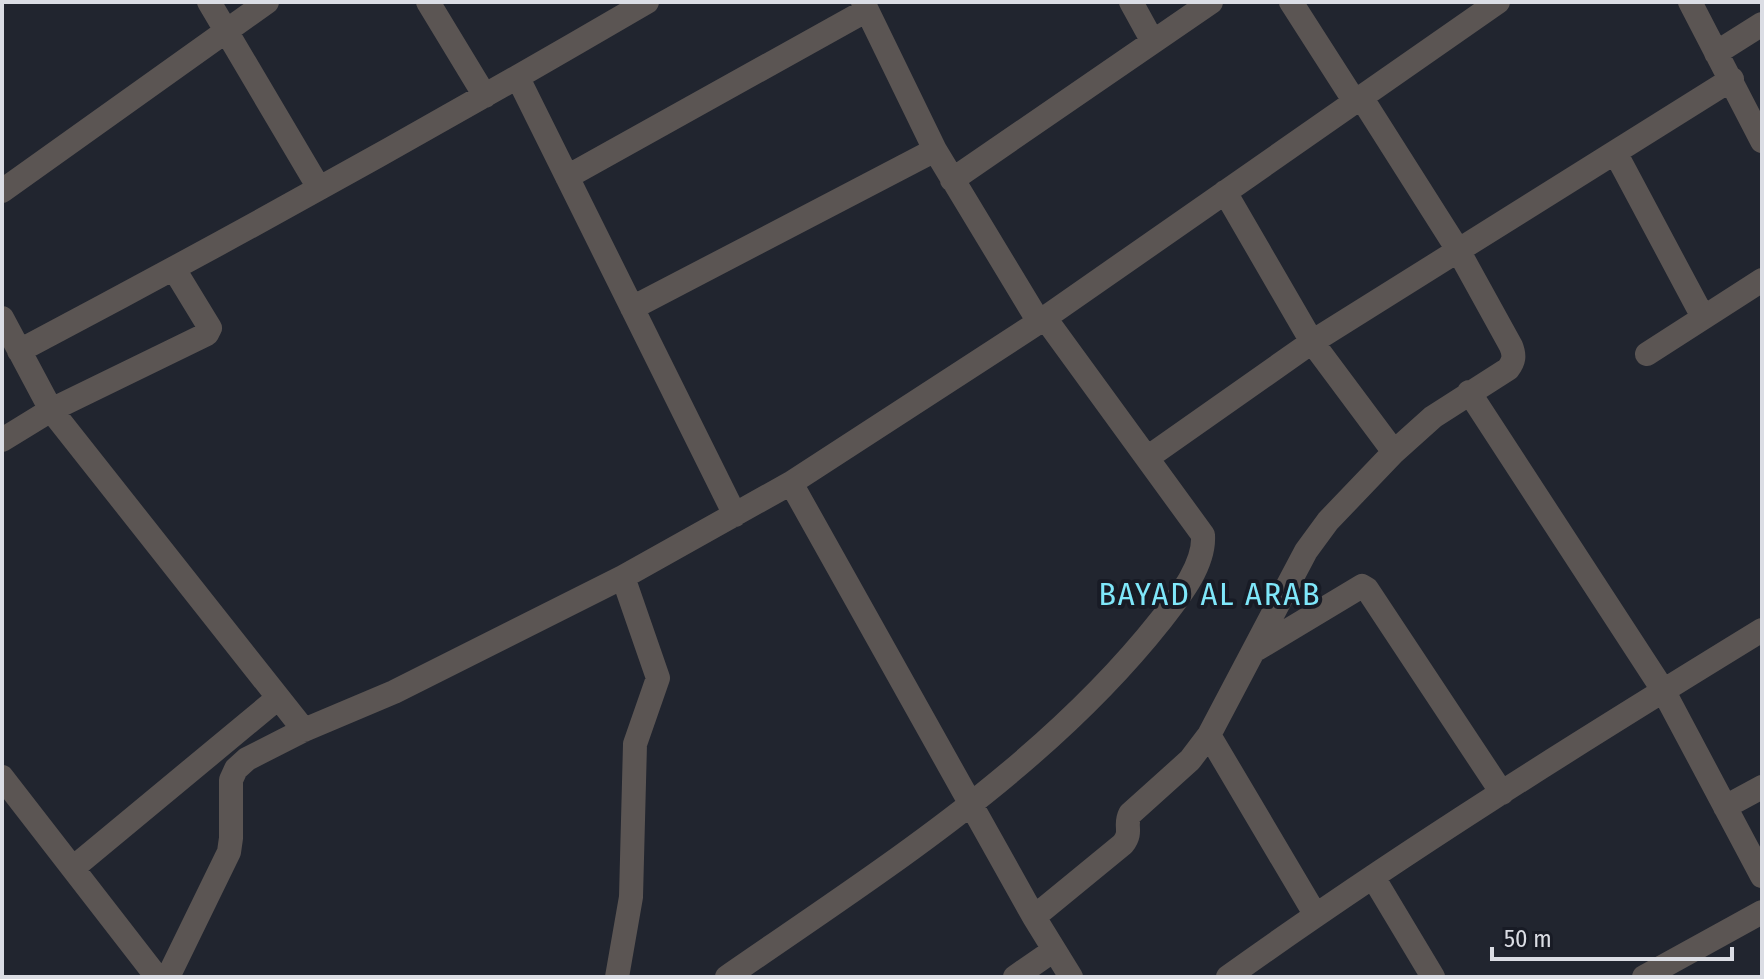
<svg xmlns="http://www.w3.org/2000/svg" width="1764" height="979" viewBox="0 0 1764 979" font-family="'Fira Sans Condensed',sans-serif">
<rect width="100%" height="100%" fill="#21252f"/>
<g fill="none" stroke-linecap="round" stroke-linejoin="round">
<path stroke="#5b5553" stroke-width="24" d="M209,2L319,188
M428,2L485,96
M863,2L935,150L1039,322
M1131,2L1153,42
M1291,2L1355,102
M1690,2L1762,141
M1716,53L1762,24
M518,78L735,515
M1616,154L1703,317
M567,177L867,10
M952,180L1211,2
M2,191L267,2
M1225,192L1312,342L1394,452
M632,308L935,150
M2,318L51,410L304,730
M19,351C231,239 440,123 647,2
M1647,354L1762,280
M1469,392L1663,690L1762,876
M2,440L51,410L207,334L210,328L174,269
M1147,458L1312,342L1732,79
M791,483L1034,917L1071,977
M1257,649L1362,586L1367,589L1502,793
M1209,735L1315,914
M2,777L157,977
M1725,807L1762,787
M73,868L278,698
M1373,877L1433,977
M1034,917L1123,844C1133,831 1124,826 1130,814L1190,760L1209,735L1306,551L1328,521L1394,452L1433,417L1508,369C1514,361 1515,356 1511,346L1458,250L1361,97
M168,977L229,852L231,838V780L236,769L247,759L304,730L394,692L623,577L791,483L1039,322L1498,2
M617,977L631,897L635,744L658,678L623,577
M727,977C880,871 1044,768 1161,620C1179,597 1205,565 1203,535L1045,318
M1015,977L1054,950
M1228,977C1401,853 1581,741 1762,630
M1644,977L1762,912"/>
</g>
<g text-anchor="middle" dominant-baseline="central" stroke-width="8" stroke-linejoin="round" paint-order="stroke">
<g font-size="32" letter-spacing="2" fill="#7fe7fa" stroke="#181b25">
<text x="1210" y="594">BAYAD AL ARAB</text>
</g>
</g>
<rect width="1764" height="979" fill="none" stroke="#dbdde4" stroke-width="8"/>
<path d="M1492 947v12h240v-12" fill="none" stroke="#dbdde4" stroke-width="4"/>
<text x="1504" y="947" font-size="24" fill="#dbdde4" stroke="#181b25" stroke-width="6" paint-order="stroke">50 m</text>
</svg>
